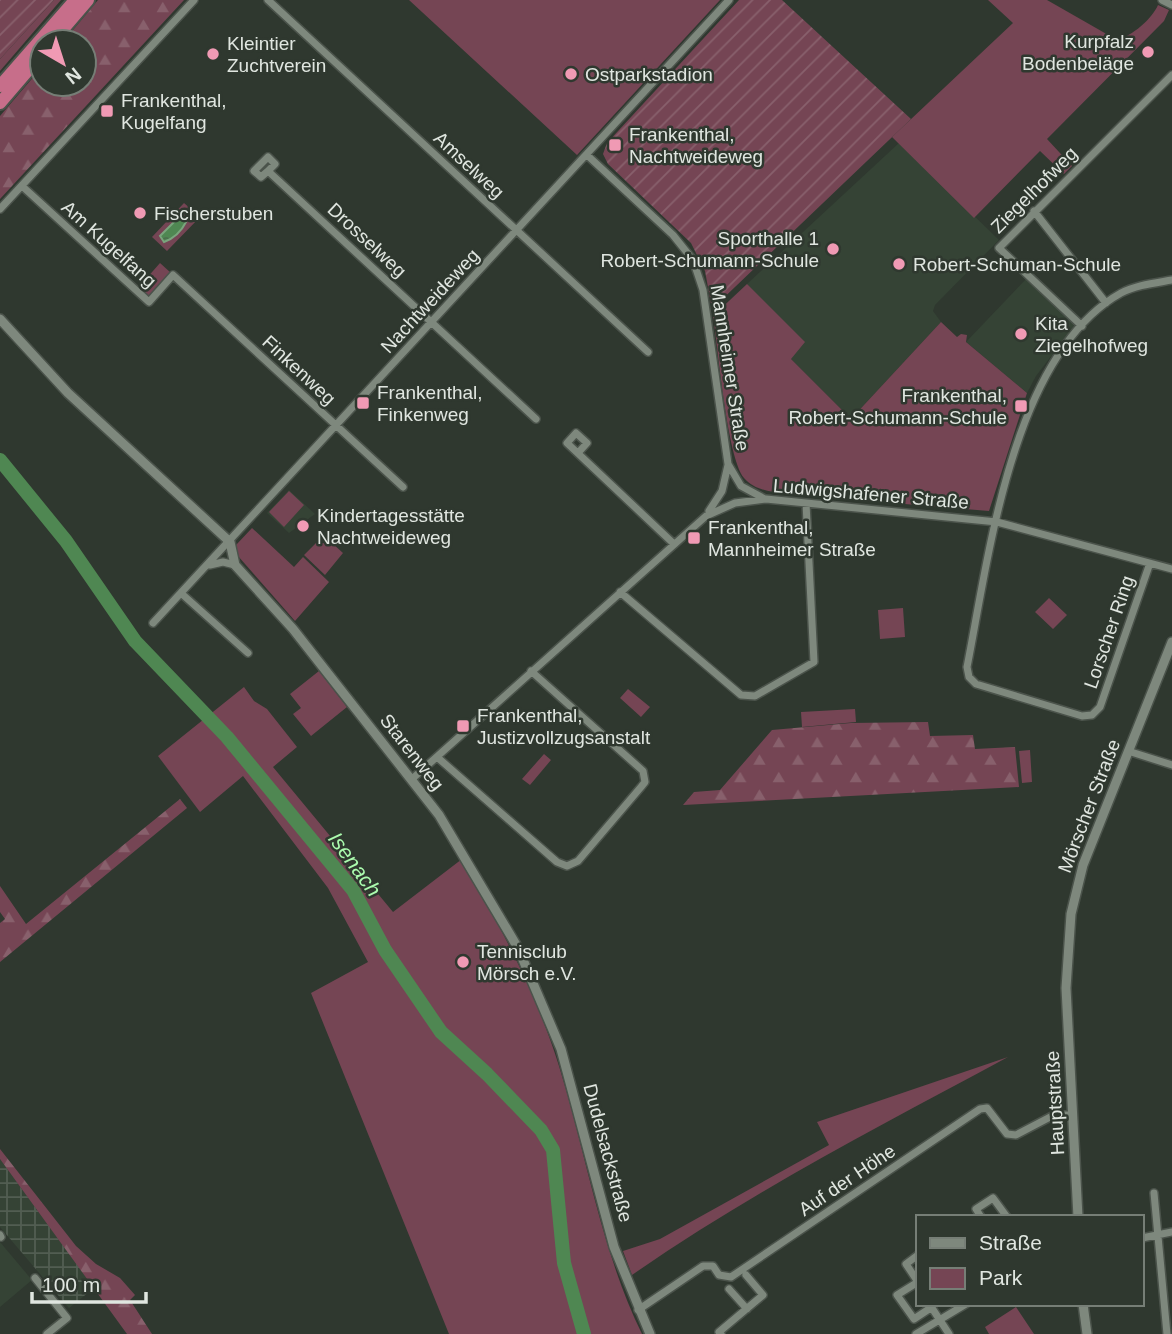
<svg xmlns="http://www.w3.org/2000/svg" width="1172" height="1334" viewBox="0 0 1172 1334" font-family="Helvetica,sans-serif">
<defs>
<pattern id="industrial-grid" width="8" height="8" patternUnits="userSpaceOnUse" patternTransform="scale(1.75)"><rect width="8" height="8" fill="#354335"/><path d="M0 4h8M4 0v8" fill="none" stroke="#525e52"/></pattern>
<pattern id="forest-firs" width="22" height="20" patternUnits="userSpaceOnUse" patternTransform="scale(1.75)"><rect width="22" height="20" fill="#754554"/><path d="M5 1l3.5 6h-7zM16 11l3.5 6h-7z" fill="#88606c"/></pattern>
<pattern id="garden-furrows" width="10" height="10" patternUnits="userSpaceOnUse" patternTransform="scale(1.75)"><rect width="10" height="10" fill="#754554"/><path d="M-1 1l2-2M0 10L10 0M9 11l2-2" fill="none" stroke="#88606c"/></pattern>
<pattern id="water-ripples" width="26" height="14" patternUnits="userSpaceOnUse" patternTransform="scale(1.75)"><rect width="26" height="14" fill="#4f8752"/><path d="M2 4q2-2 4 0t4 0M15 11q2-2 4 0t4 0" fill="none" stroke="#4a6d4c"/></pattern>
</defs>
<rect width="100%" height="100%" fill="#2f382f"/>
<path fill="#354335" d="M899,143L999,240L935,305L933,311L941,322L851,419L790,358L747,284Z
M1026,279L1075,325L1036,376L1027,393L966,342Z
M289,490L315,514L289,533L267,513Z
M0,1242L32,1280L0,1307Z"/>
<path fill="url(#industrial-grid)" d="M0,1159L94,1288L69,1308L0,1227Z"/>
<path fill="#754554" d="M54,0H61L0,71V59Z
M409,0H720L577,155Z
M988,0H1047L1117,40C1132,36 1152,19 1158,5L1169,10L1164,21L1047,139L1072,166L1064,174L1040,151L974,218L892,137L1013,23Z
M184,203L200,217L167,251L152,237Z
M160,263L171,273L149,298L138,288Z
M747,284L805,342L791,359L851,419L941,322L957,337L961,334L967,335L966,342L1027,393L989,511L784,494C769,491 754,490 744,478C727,457 718,348 713,316Z
M289,491L304,505L284,527L269,512Z
M252,528L294,567L303,557L329,582L295,621L238,556L236,545Z
M316,543H332L343,553L325,575L304,555Z
M1049,598L1067,615L1053,629L1035,612Z
M903,608L905,637L880,639L878,610Z
M319,671L347,707L311,736L293,714L301,708L290,694Z
M244,687L254,701L267,709L297,747L273,767L393,912L462,859C500,926 536,992 559,1066C587,1156 600,1248 642,1334H449L311,993L368,962L328,888L243,776L200,812L158,756Z
M628,689L650,707L641,717L620,698Z
M855,709L856,722L802,727L801,712Z
M1030,750L1032,782L1022,783L1019,751Z
M544,754L551,760L530,785L522,779Z
M1008,1057C880,1126 751,1192 632,1275L623,1251L660,1239L829,1145L817,1122Z
M1016,1307L1034,1334H989L985,1327Z"/>
<path fill="url(#forest-firs)" d="M98,0H184L0,199V116L42,67V84H84V42H63Z
M928,722L930,736L973,735L975,749L1015,747L1019,787L683,805L694,792L720,790L772,730L851,723Z
M180,799L187,808L0,962V923L5,919L0,912V886L26,924Z
M0,1149L76,1246L96,1264L120,1278L135,1295L130,1300L152,1334H127L0,1159Z"/>
<path fill="url(#garden-furrows)" d="M0,0H54L0,59Z
M739,0H782L911,119L712,309L705,271L691,243L608,164L603,154L607,143Z"/>
<path fill="url(#water-ripples)" stroke="#7aa47d" stroke-width="2" d="M179,217L186,222C181,232 175,238 164,242L160,236Z"/>
<g fill="none" stroke-linecap="round" stroke-linejoin="round">
<path stroke="#4f8752" stroke-width="14" d="M0,460L66,541L135,641L227,737L353,890L385,950L441,1032L487,1074L541,1130L553,1150L564,1263L584,1334"/>
<defs>
<path id="minor" d="M268,0L648,352
M1162,0L1172,5
M587,155L673,235L693,260L703,290L728,464L741,486L763,498
M268,171L261,177L254,171L268,157L275,164L268,171L536,419
M22,186L149,302L173,275L403,487
M0,209L194,0
M1034,211L1106,303
M1082,326L999,248L1172,75
M578,453L587,443L576,433L567,443L674,544
M709,511L722,491L728,465
M1150,563L1100,707L1092,715L1082,716L976,684L969,677L967,667C989,556 1012,354 1121,293C1136,285 1155,283 1172,280
M210,565L223,562L235,565
M620,592L741,695L755,696L814,662L806,503
M182,594L248,653
M153,623L729,0
M1128,751L1172,765
M437,757L557,862L567,866L578,861L641,787L645,782L643,771L531,671
M412,779L706,516L735,503L766,499L997,522L1172,569
M1154,1193L1167,1334
M981,1217L976,1209L993,1198L1007,1217
M0,1235L1,1237
M1142,1238L1172,1232
M35,1278L67,1318L47,1334
M918,1282L897,1295L914,1319L932,1307
M918,1282L906,1264L918,1255
M729,1289L747,1309
M930,1305L949,1334
M638,1310L703,1266H713L719,1275L731,1277L980,1109L987,1108L1007,1134L1016,1135L1054,1115H1073
M721,1334L719,1332L763,1295L746,1275
M916,1334L966,1304"/>
<path id="tertiary" d="M0,319L68,393L230,542L235,565L293,629L439,815L518,948L561,1049L614,1247L650,1334
M1078,1217L1066,988L1071,914L1083,865L1172,642
M1083,1304L1087,1334"/>
<path id="trunk" d="M52,42L88,0
M0,86L75,0
M0,103L42,54"/>
</defs>
<use href="#minor" stroke="#4b534b" stroke-width="10"/>
<use href="#tertiary" stroke="#4b534b" stroke-width="12"/>
<use href="#trunk" stroke="#4b534b" stroke-width="16"/>
<use href="#minor" stroke="#7e887d" stroke-width="7"/>
<use href="#tertiary" stroke="#7e887d" stroke-width="9"/>
<use href="#trunk" stroke="#c76e8a" stroke-width="12"/>
</g>
<g fill="#f09ab4" stroke="#2f382f" stroke-width="2.5">
<circle cx="1148" cy="52" r="7"/>
<circle cx="213" cy="54" r="7"/>
<circle cx="571" cy="74" r="7"/>
<rect x="100" y="104" width="14" height="14" rx="3.5"/>
<rect x="608" y="138" width="14" height="14" rx="3.5"/>
<circle cx="140" cy="213" r="7"/>
<circle cx="833" cy="249" r="7"/>
<circle cx="899" cy="264" r="7"/>
<circle cx="1021" cy="334" r="7"/>
<rect x="356" y="396" width="14" height="14" rx="3.5"/>
<rect x="1014" y="399" width="14" height="14" rx="3.5"/>
<circle cx="303" cy="526" r="7"/>
<rect x="687" y="531" width="14" height="14" rx="3.5"/>
<rect x="456" y="719" width="14" height="14" rx="3.5"/>
<circle cx="463" cy="962" r="7"/>
</g>
<g text-anchor="middle" dominant-baseline="central" stroke-width="5" stroke-linejoin="round" paint-order="stroke">
<g font-size="19" fill="#e0e6e0" stroke="#2f382f" text-anchor="start">
<text x="1134" y="41" text-anchor="end">Kurpfalz<tspan x="1134" dy="22">Bodenbeläge</tspan></text>
<text x="227" y="43">Kleintier<tspan x="227" dy="22">Zuchtverein</tspan></text>
<text x="585" y="74">Ostparkstadion</text>
<text x="121" y="100">Frankenthal,<tspan x="121" dy="22">Kugelfang</tspan></text>
<text x="629" y="134">Frankenthal,<tspan x="629" dy="22">Nachtweideweg</tspan></text>
<text x="154" y="213">Fischerstuben</text>
<text x="819" y="238" text-anchor="end">Sporthalle 1<tspan x="819" dy="22">Robert-Schumann-Schule</tspan></text>
<text x="913" y="264">Robert-Schuman-Schule</text>
<text x="1035" y="323">Kita<tspan x="1035" dy="22">Ziegelhofweg</tspan></text>
<text x="377" y="392">Frankenthal,<tspan x="377" dy="22">Finkenweg</tspan></text>
<text x="1007" y="395" text-anchor="end">Frankenthal,<tspan x="1007" dy="22">Robert-Schumann-Schule</tspan></text>
<text x="317" y="515">Kindertagesstätte<tspan x="317" dy="22">Nachtweideweg</tspan></text>
<text x="708" y="527">Frankenthal,<tspan x="708" dy="22">Mannheimer Straße</tspan></text>
<text x="477" y="715">Frankenthal,<tspan x="477" dy="22">Justizvollzugsanstalt</tspan></text>
<text x="477" y="951">Tennisclub<tspan x="477" dy="22">Mörsch e.V.</tspan></text>
</g>
<g font-size="19" fill="#e0e6e0" stroke="#2f382f">
<text transform="translate(469 165) rotate(43)">Amselweg</text>
<text transform="translate(1034 190) rotate(-45)">Ziegelhofweg</text>
<text transform="translate(367 240) rotate(43)">Drosselweg</text>
<text transform="translate(109 244) rotate(42)">Am Kugelfang</text>
<text transform="translate(430 301) rotate(-47)">Nachtweideweg</text>
<text transform="translate(730 368) rotate(81)">Mannheimer Straße</text>
<text transform="translate(299 370) rotate(43)">Finkenweg</text>
<text transform="translate(871 494) rotate(5)">Ludwigshafener Straße</text>
<text transform="translate(1109 632) rotate(-71)">Lorscher Ring</text>
<text transform="translate(412 752) rotate(52)">Starenweg</text>
<text transform="translate(1089 806) rotate(-69)">Mörscher Straße</text>
<text transform="translate(1055 1103) rotate(-93)">Hauptstraße</text>
<text transform="translate(608 1153) rotate(75)">Dudelsackstraße</text>
<text transform="translate(847 1180) rotate(-34)">Auf der Höhe</text>
</g>
<g font-size="21" font-style="italic" fill="#abfbae" stroke="#2f382f">
<text transform="translate(355 864) rotate(54)">Isenach</text>
</g>
</g>
<rect x="916" y="1215" width="228" height="91" fill="#2f382f" stroke="#767e76" stroke-width="2"/>
<rect x="930" y="1238" width="35" height="10" fill="#7e887d" stroke="#767e76" stroke-width="2"/>
<text x="979" y="1250" font-size="21" fill="#e0e6e0">Straße</text>
<rect x="930" y="1268" width="35" height="21" fill="#754554" stroke="#767e76" stroke-width="2"/>
<text x="979" y="1285" font-size="21" fill="#e0e6e0">Park</text>
<g transform="translate(63 63) rotate(141)"><circle r="33" fill="#2f382f" stroke="#767e76" stroke-width="2"/>
<path d="M0-5L12 26L0 18L-12 26Z" fill="#f09ab4"/>
<text y="-10" font-size="19" font-weight="bold" text-anchor="middle" fill="#e0e6e0">N</text>
</g>
<path d="M32 1292v10h114v-10" fill="none" stroke="#e0e6e0" stroke-width="3.5"/>
<text x="42" y="1292" font-size="21" fill="#e0e6e0" stroke="#2f382f" stroke-width="5" paint-order="stroke">100 m</text>
</svg>
